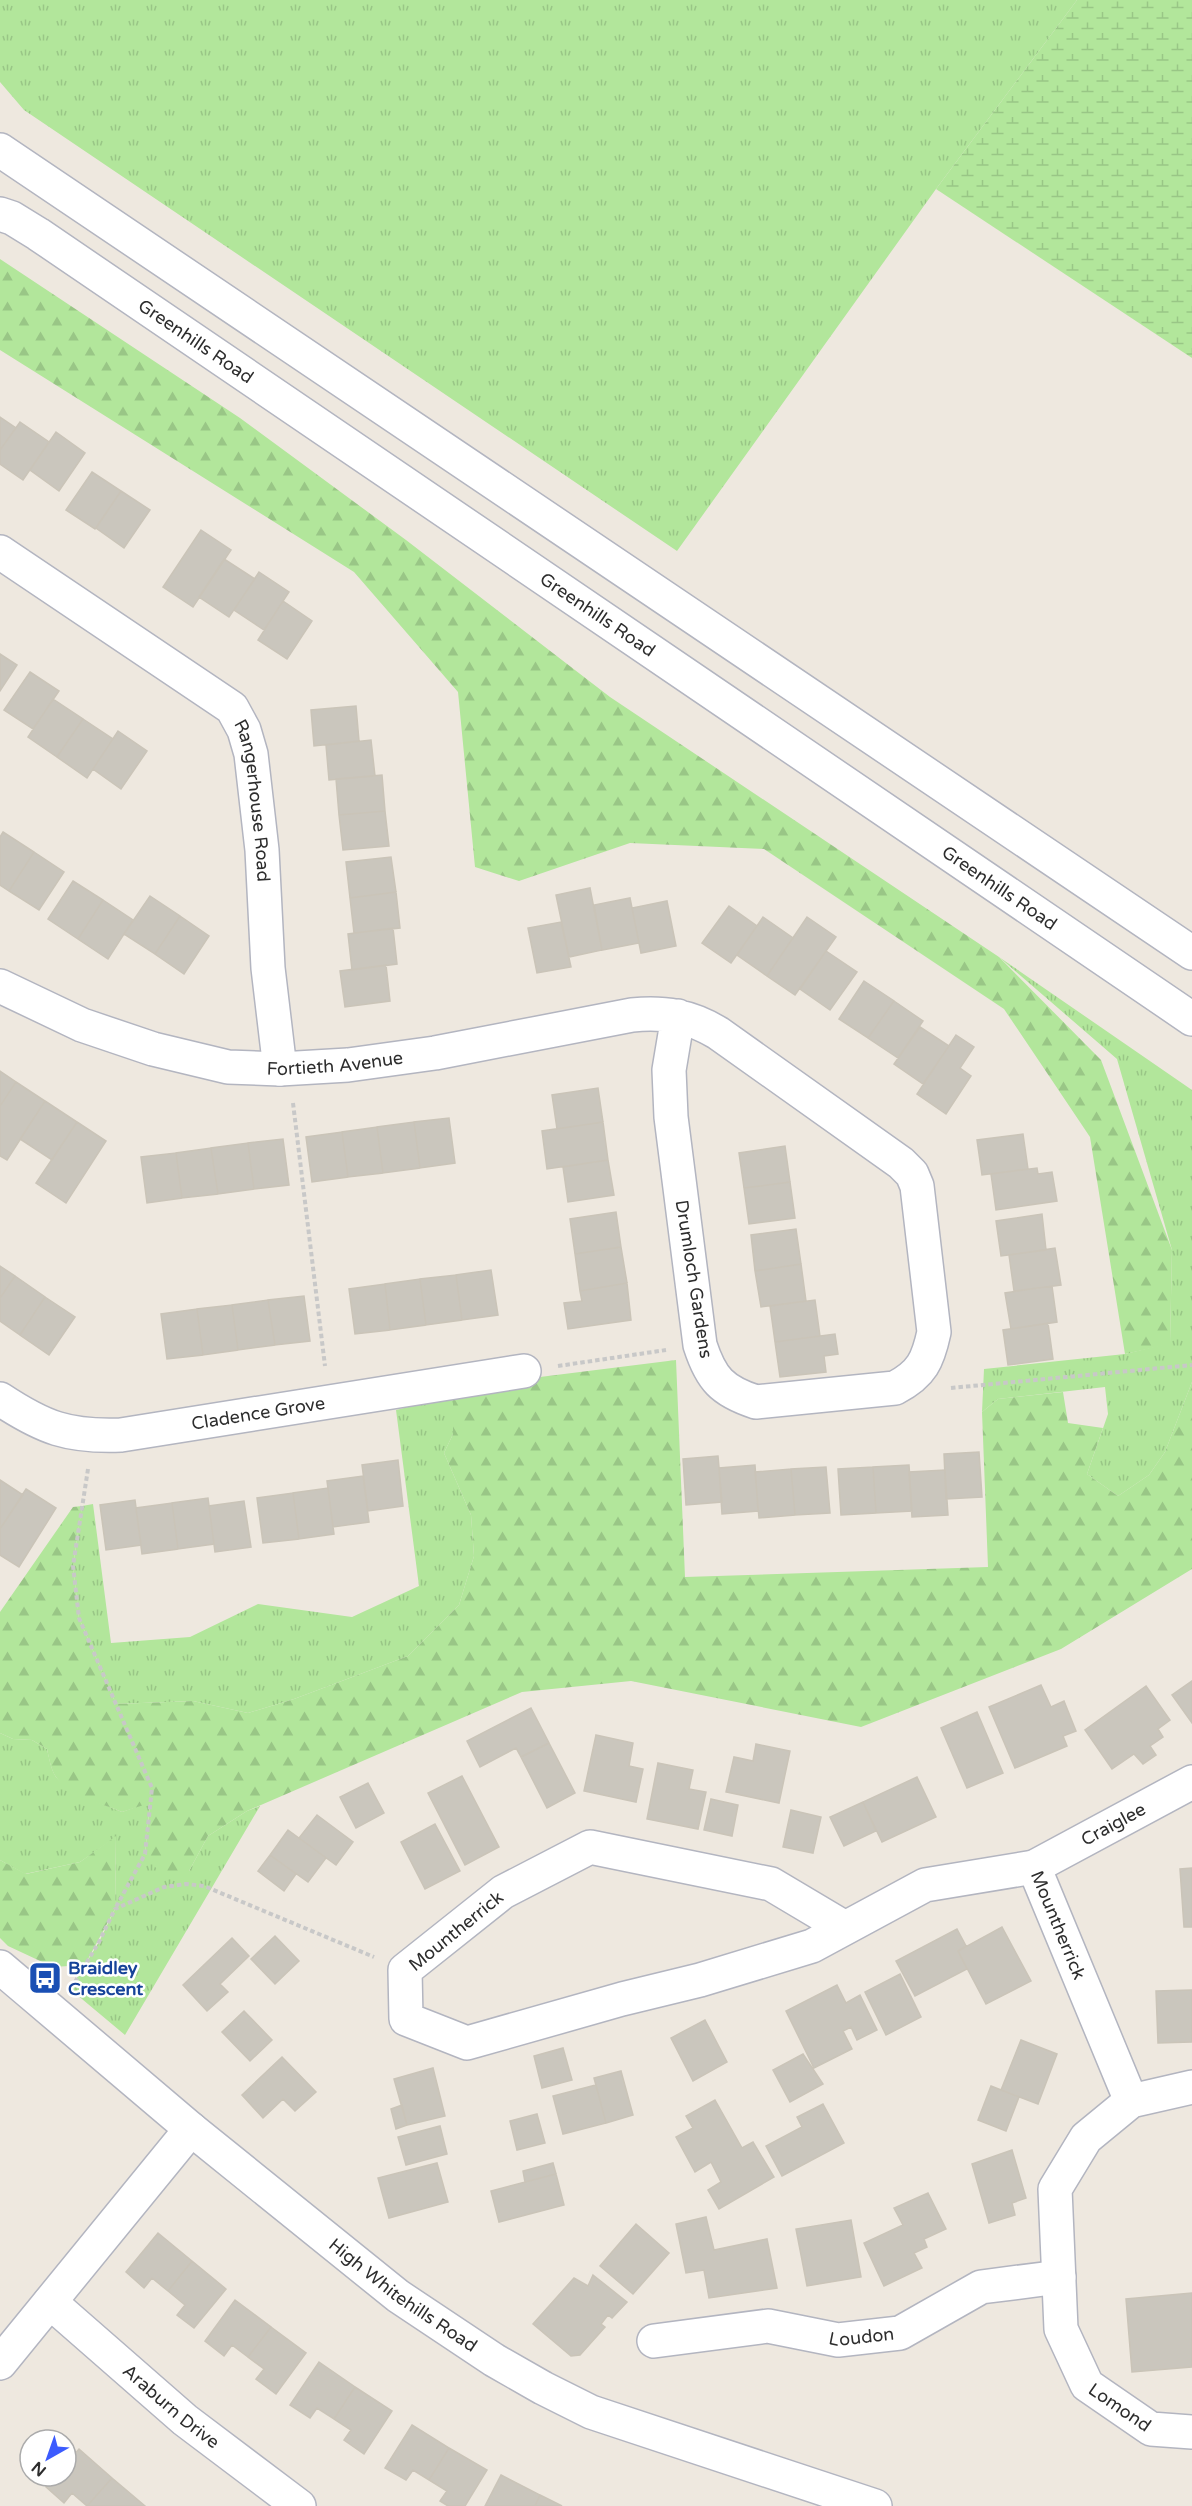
<svg xmlns="http://www.w3.org/2000/svg" width="1192" height="2506" viewBox="0 0 1192 2506" font-family="'Varela Round',sans-serif">
<defs>
<pattern id="grass-tufts" width="24" height="20" patternUnits="userSpaceOnUse" patternTransform="scale(1.5)"><rect width="24" height="20" fill="#b2e69b"/><path d="M3 7l-1-3M5 7V3M7 7l1-3M15 17l-1-3M17 17v-4M19 17l1-3" fill="none" stroke="#99c686"/></pattern>
<pattern id="forest-firs" width="22" height="20" patternUnits="userSpaceOnUse" patternTransform="scale(1.5)"><rect width="22" height="20" fill="#b2e69b"/><path d="M5 1l3.5 6h-7zM16 11l3.5 6h-7z" fill="#99c686"/></pattern>
<pattern id="wetland-marsh" width="20" height="14" patternUnits="userSpaceOnUse" patternTransform="scale(1.5)"><rect width="20" height="14" fill="#b2e69b"/><path d="M1 5h8M5 5V1M11 12h8M15 12V8" fill="none" stroke="#99c686"/></pattern>
</defs>
<rect width="100%" height="100%" fill="#eee8df"/>
<path fill="url(#grass-tufts)" d="M0,0H1077L936,189L677,551L24,110L0,82Z
M999,957L1192,1090V1382L1165,1452L1149,1475L1118,1496L1087,1474L1108,1414L1105,1387L998,1399L982,1412L984,1369L1125,1354L1170,1343L1172,1250L1117,1059Z
M453,1396V1434L444,1453L471,1515L474,1556L459,1605L408,1656L294,1699L248,1713L193,1701L116,1704L79,1618L73,1566L82,1506L93,1504L111,1643L190,1637L258,1604L352,1617L419,1586L396,1410Z
M0,1733L13,1739L32,1740L47,1749C49,1757 51,1770 56,1777C73,1797 100,1802 122,1812L150,1802L145,1854L189,1871L208,1836L247,1811L260,1806L125,2035L70,1989L99,1942L115,1909L116,1837L80,1862L25,1874L0,1860Z"/>
<path fill="url(#forest-firs)" d="M0,259L240,418L406,540L610,697L999,957L1101,1060L1172,1250L1170,1344L1125,1354L1090,1137L1004,1009L764,849L630,843L519,881L475,867L458,692L354,572L0,350Z
M676,1360L685,1577L988,1567L982,1412L998,1399L1063,1392L1068,1423L1103,1428L1087,1474L1118,1496L1149,1475L1165,1452L1192,1382V1569L1061,1649L861,1727L631,1681L522,1692L247,1811L208,1836L189,1871L171,1879L155,1867L145,1854L150,1803L122,1812C100,1802 71,1799 56,1777C51,1770 49,1758 47,1749L32,1740L13,1739L0,1733V1612L73,1507L82,1506L73,1566L79,1618L116,1704L193,1701L248,1713L294,1699L408,1656L459,1605L474,1556L471,1515L444,1453L453,1434V1396L540,1377Z
M116,1836L115,1909L80,1974L69,1966L53,1967L8,1946L0,1938V1860L26,1874L80,1862Z"/>
<path fill="url(#wetland-marsh)" d="M1077,0H1192V358L936,189Z"/>
<path fill="#cac6bd" stroke="#cac4b8" stroke-width="1.5" d="M0,417L16,428L0,450Z
M20,422L49,442L23,480L0,464V450Z
M56,432L85,453L59,491L30,470Z
M92,472L121,491L95,529L66,510Z
M121,491L150,510L124,548L96,528Z
M201,530L231,550L193,607L163,587Z
M224,559L255,579L229,617L199,597Z
M259,572L289,592L264,630L234,610Z
M283,601L312,621L287,659L258,640Z
M0,654L17,665L0,691Z
M30,672L59,691L33,729L4,710Z
M53,699L83,719L57,757L28,737Z
M356,706L359,741L314,746L311,710Z
M83,719L113,739L87,778L57,757Z
M118,731L147,751L121,789L93,769Z
M371,740L375,776L329,780L326,745Z
M382,775L385,811L339,815L336,779Z
M385,811L389,846L343,850L339,815Z
M3,832L34,852L9,891L0,885V837Z
M34,852L64,872L39,910L9,891Z
M391,857L396,892L350,898L346,862Z
M73,881L103,900L78,939L48,919Z
M590,888L602,950L569,957L556,895Z
M396,892L400,928L354,933L350,898Z
M150,896L180,916L155,954L124,934Z
M630,898L639,943L602,950L594,905Z
M103,900L133,920L108,959L78,939Z
M667,901L676,946L641,953L632,908Z
M729,906L757,926L731,963L702,943Z
M180,916L209,936L184,974L155,954Z
M763,917L793,938L767,976L737,955Z
M807,917L836,937L795,995L767,976Z
M561,922L571,967L537,973L528,928Z
M393,928L397,964L352,970L348,934Z
M826,951L857,972L830,1010L800,989Z
M386,965L390,1001L345,1007L340,971Z
M864,981L894,1001L868,1038L839,1019Z
M894,1001L923,1021L898,1058L868,1038Z
M920,1027L949,1046L923,1084L894,1064Z
M956,1035L974,1047L960,1068L971,1076L946,1114L917,1094Z
M0,1071L16,1082L0,1106Z
M16,1082L45,1101L7,1160L0,1156V1106Z
M598,1088L603,1122L557,1129L552,1095Z
M45,1101L77,1122L52,1160L20,1139Z
M449,1118L455,1163L420,1168L414,1122Z
M77,1122L106,1141L66,1203L36,1183Z
M414,1122L420,1168L383,1173L377,1127Z
M603,1122L608,1160L547,1169L542,1131Z
M377,1127L383,1173L348,1177L342,1132Z
M342,1132L348,1177L312,1182L306,1137Z
M1023,1134L1028,1169L982,1175L977,1140Z
M283,1139L289,1185L254,1189L248,1143Z
M248,1143L254,1189L218,1194L211,1148Z
M785,1146L790,1182L744,1188L739,1153Z
M211,1148L218,1194L182,1198L176,1153Z
M176,1153L182,1198L147,1203L141,1157Z
M608,1160L614,1195L568,1202L563,1167Z
M1037,1168L1038,1174L1052,1172L1057,1201L996,1210L991,1174Z
M790,1182L795,1218L749,1224L744,1188Z
M616,1212L621,1247L575,1254L570,1219Z
M1042,1214L1046,1250L1001,1256L996,1221Z
M796,1229L801,1264L755,1271L751,1235Z
M621,1247L627,1283L580,1291L575,1254Z
M1055,1248L1061,1285L1014,1291L1009,1255Z
M801,1264L806,1301L761,1307L755,1271Z
M0,1266L15,1276L0,1298Z
M491,1270L498,1315L462,1320L456,1275Z
M456,1275L462,1320L426,1325L420,1279Z
M15,1276L45,1297L20,1335L0,1321V1298Z
M420,1279L426,1325L390,1330L385,1284Z
M627,1283L631,1320L568,1329L564,1303L582,1301L580,1291Z
M385,1284L390,1330L355,1334L349,1289Z
M1052,1286L1057,1322L1011,1329L1005,1293Z
M304,1296L310,1341L275,1345L268,1300Z
M45,1297L75,1317L49,1355L20,1335Z
M268,1300L275,1345L238,1350L232,1305Z
M815,1300L820,1336L775,1342L770,1306Z
M232,1305L238,1350L203,1355L197,1309Z
M197,1309L203,1355L167,1359L161,1314Z
M1048,1323L1053,1359L1008,1365L1003,1330Z
M835,1334L838,1354L824,1356L826,1372L780,1377L775,1342Z
M979,1452L982,1497L946,1499L944,1454Z
M718,1456L722,1502L686,1505L683,1459Z
M398,1460L403,1506L368,1511L362,1465Z
M755,1465L758,1511L722,1514L719,1468Z
M909,1465L912,1511L876,1513L873,1467Z
M826,1467L830,1513L795,1515L791,1469Z
M873,1467L876,1513L841,1515L838,1469Z
M791,1469L795,1515L759,1518L755,1472Z
M945,1470L948,1515L912,1517L909,1472Z
M363,1476L369,1522L333,1527L327,1481Z
M0,1480L23,1495L0,1529Z
M328,1488L334,1534L299,1539L293,1493Z
M26,1489L56,1508L19,1567L0,1555V1529Z
M293,1493L299,1539L263,1543L257,1498Z
M208,1498L214,1544L178,1549L172,1503Z
M135,1500L141,1545L106,1550L100,1505Z
M244,1501L251,1547L215,1552L209,1506Z
M172,1503L178,1549L142,1554L136,1508Z
M1192,1681V1723L1172,1695Z
M1041,1685L1051,1707L1064,1701L1076,1731L1063,1736L1067,1746L1015,1768L989,1707Z
M1146,1686L1170,1720L1158,1729L1163,1737L1150,1746L1156,1755L1143,1764L1134,1754L1112,1769L1085,1730Z
M531,1708L549,1743L521,1757L516,1748L480,1767L467,1741Z
M977,1712L1003,1773L967,1788L941,1728Z
M596,1735L633,1743L629,1766L643,1769L636,1802L584,1791Z
M549,1743L575,1793L547,1808L521,1757Z
M756,1744L790,1751L779,1803L726,1792L734,1757L753,1761Z
M658,1763L693,1770L689,1789L706,1792L698,1829L647,1819Z
M462,1776L499,1847L465,1865L428,1793Z
M917,1777L936,1817L882,1842L863,1802Z
M368,1783L384,1813L356,1828L340,1797Z
M711,1799L738,1805L732,1836L704,1830Z
M863,1802L876,1831L844,1846L830,1817Z
M791,1810L821,1817L813,1853L783,1847Z
M317,1815L353,1842L336,1865L299,1838Z
M435,1824L460,1871L425,1889L401,1842Z
M288,1830L326,1858L308,1882L270,1855Z
M270,1855L296,1874L284,1891L258,1871Z
M1192,1868V1927H1184L1180,1869Z
M1002,1927L1031,1981L986,2004L958,1951Z
M957,1929L966,1946L958,1951L967,1969L915,1996L896,1961Z
M275,1936L299,1961L275,1984L251,1959Z
M232,1938L249,1956L220,1984L228,1992L207,2011L183,1985Z
M900,1974L921,2017L886,2035L865,1992Z
M837,1985L846,2003L860,1995L877,2030L857,2040L851,2027L843,2031L852,2049L814,2068L786,2011Z
M1192,1990V2042L1158,2043L1156,1991Z
M244,2011L272,2040L250,2061L222,2032Z
M705,2020L727,2062L693,2081L671,2038Z
M1021,2040L1057,2054L1038,2104L1001,2090Z
M563,2048L572,2080L542,2088L534,2056Z
M803,2054L823,2084L790,2102L773,2070Z
M282,2057L316,2092L295,2111L283,2099L263,2118L242,2095Z
M433,2068L445,2116L407,2125L394,2079Z
M621,2071L633,2115L606,2123L594,2078Z
M596,2085L606,2123L563,2134L553,2096Z
M991,2086L1019,2097L1006,2131L978,2120Z
M715,2100L742,2148L753,2142L774,2177L719,2209L708,2190L721,2182L711,2162L695,2172L676,2137L693,2128L686,2116Z
M823,2104L844,2143L782,2176L766,2146L802,2127L797,2117Z
M402,2105L407,2125L396,2129L391,2109Z
M537,2114L545,2143L517,2150L510,2121Z
M440,2126L447,2154L406,2165L398,2137Z
M1012,2150L1026,2198L1012,2203L1015,2215L989,2223L972,2164Z
M437,2163L448,2202L389,2218L378,2178Z
M553,2163L556,2174L525,2182L523,2171Z
M556,2174L564,2205L499,2222L491,2191Z
M928,2193L946,2229L924,2239L927,2247L914,2253L922,2268L884,2286L864,2243L903,2225L894,2208Z
M706,2217L714,2250L767,2239L777,2288L709,2298L704,2270L686,2273L676,2224Z
M851,2220L861,2277L807,2286L796,2229Z
M636,2224L669,2253L633,2294L600,2266Z
M158,2233L192,2261L168,2291L152,2278L144,2288L126,2272Z
M192,2261L226,2289L194,2328L177,2315L185,2305L168,2291Z
M593,2275L627,2302L612,2318L608,2315L601,2324L605,2327L580,2355L571,2356L533,2324L574,2278L588,2286Z
M1192,2293V2367L1132,2372L1126,2299Z
M235,2300L271,2327L248,2357L232,2345L224,2356L205,2341Z
M271,2327L306,2353L276,2394L256,2379L264,2369L248,2357Z
M319,2362L355,2387L334,2419L317,2408L310,2418L290,2405Z
M355,2387L392,2411L364,2454L344,2440L351,2430L334,2419Z
M412,2425L449,2448L429,2480L413,2470L406,2480L385,2468Z
M449,2448L487,2470L465,2506H448L440,2501L447,2491L429,2480Z
M79,2449L112,2478L87,2506L72,2493L64,2503L46,2487L55,2476H66V2464Z
M501,2475L540,2495L535,2506H485Z
M112,2478L145,2506H87Z
M540,2495L562,2506H535Z"/>
<g fill="none" stroke-linecap="round" stroke-linejoin="round">
<defs>
<g id="minor">
<path d="M0,150L1192,953"/>
<path id="s1" d="M0,214L12,218L38,234L1192,1019"/>
<path id="s2" d="M0,552L232,708L244,730L251,754L262,850L268,968L280,1069"/>
<path id="s3" d="M0,986L82,1025L153,1049L228,1067L280,1069L348,1065L435,1053L632,1015C665,1012 690,1016 718,1033L901,1163L912,1174L917,1186L934,1332C928,1360 922,1374 895,1388L756,1402C722,1391 711,1379 700,1345L671,1117L669,1070L678,1016"/>
<path id="s4" d="M0,1399C44,1428 68,1437 121,1435L524,1371"/>
<path id="s5" d="M1034,1867L1131,2101"/>
<path id="s6" d="M845,1928L771,1884L590,1847L503,1892L405,1970L406,2019L467,2043L622,1999L700,1980L812,1946L925,1885L1034,1867L1192,1782"/>
<path id="s7" d="M0,1967L191,2129L398,2296L494,2360L543,2388L591,2412L875,2506"/>
<path id="s8" d="M1192,2087L1131,2101L1086,2138L1055,2189L1061,2329L1087,2385L1151,2429L1192,2432"/>
<path id="s9" d="M50,2302L185,2420L299,2506"/>
<path id="s10" d="M654,2341L768,2326L838,2340L900,2333L981,2287L1059,2277"/>
<path d="M0,2363L191,2129"/>
</g>
</defs>
<use href="#minor" stroke="#b3b5c0" stroke-width="36"/>
<path stroke="#c8c8c8" stroke-width="4" stroke-dasharray="4.5 3" stroke-linecap="butt" d="M293,1103L325,1366
M558,1366L666,1350
M951,1388L1192,1365
M88,1469L73,1566L79,1618L152,1788L145,1854L115,1909
M75,1982L99,1942L115,1909L164,1887L186,1884L204,1886L374,1957"/>
<use href="#minor" stroke="#fff" stroke-width="33"/>
</g>
<defs>
<symbol id="bus-square" viewBox="-11 -11 22 22"><rect x="-9" y="-9" width="18" height="18" rx="4" fill="#1a4fb4" stroke="#fff"/><path d="M-5-6H5V4H4V6H2V4H-2V6H-4V4H-5ZM-3.5-4V0h7V-4ZM-3.5 1.2v1.5H-2V1.2ZM2 1.2v1.5H3.5V1.2Z" fill="#fff"/></symbol>
</defs>
<g fill-rule="evenodd">
<use href="#bus-square" x="26" y="1959" width="38" height="38"/>
</g>
<g text-anchor="middle" dominant-baseline="central" stroke-width="5" stroke-linejoin="round" paint-order="stroke">
<g font-size="18" fill="#2d2d2d" stroke="#fff">
<text stroke="none"><textPath href="#s1" startOffset="234">Greenhills Road</textPath></text>
<text stroke="none"><textPath href="#s1" startOffset="720">Greenhills Road</textPath></text>
<text stroke="none"><textPath href="#s2" startOffset="376">Rangerhouse Road</textPath></text>
<text stroke="none"><textPath href="#s1" startOffset="1206">Greenhills Road</textPath></text>
<text stroke="none"><textPath href="#s3" startOffset="350">Fortieth Avenue</textPath></text>
<text transform="translate(694 1279) rotate(81)">Drumloch Gardens</text>
<text stroke="none"><textPath href="#s4" startOffset="268">Cladence Grove</textPath></text>
<text stroke="none"><textPath href="#s6" startOffset="1296">Craiglee</textPath></text>
<text stroke="none"><textPath href="#s5" startOffset="63">Mountherrick</textPath></text>
<text transform="translate(456 1931) rotate(-39)">Mountherrick</text>
<text stroke="none"><textPath href="#s7" startOffset="520">High Whitehills Road</textPath></text>
<text stroke="none"><textPath href="#s10" startOffset="210">Loudon</textPath></text>
<text stroke="none"><textPath href="#s8" startOffset="422">Lomond</textPath></text>
<text stroke="none"><textPath href="#s9" startOffset="160">Araburn Drive</textPath></text>
</g>
<g font-size="18" font-weight="bold" fill="#164399" stroke="#fff" text-anchor="start">
<text x="68" y="1968">Braidley<tspan x="68" dy="21">Crescent</tspan></text>
</g>
</g>
<g transform="translate(48 2458) rotate(220)"><circle r="28" fill="#ffffff" stroke="#ababab" stroke-width="1.5"/>
<path d="M0-4.5L10 22L0 15L-10 22Z" fill="#3c5bfe"/>
<text y="-9" font-size="16" font-weight="bold" text-anchor="middle" fill="#2d2d2d">N</text>
</g>
</svg>
